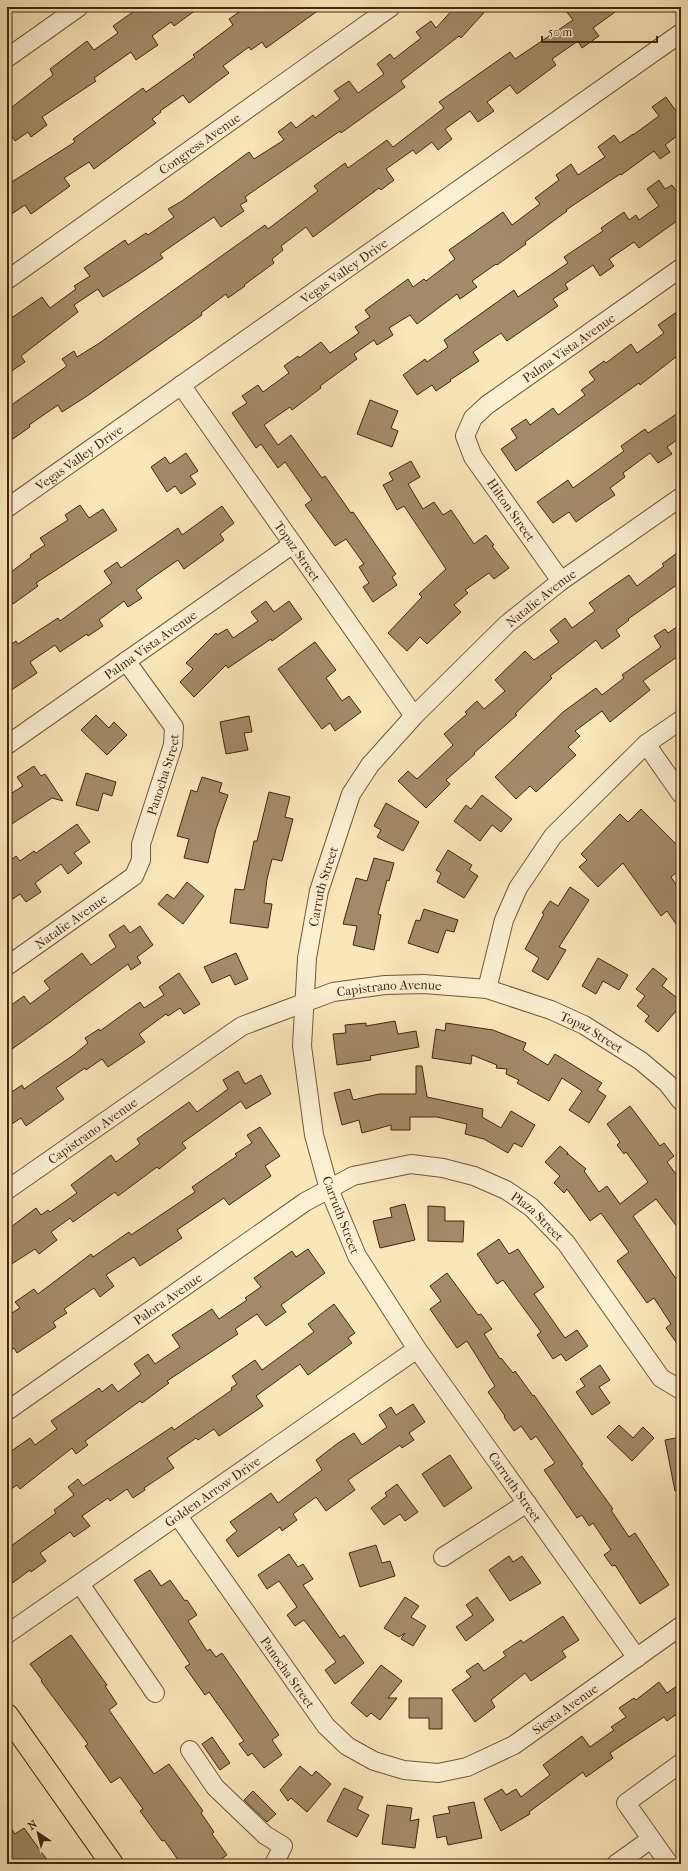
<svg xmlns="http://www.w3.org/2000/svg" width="688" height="1871" viewBox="0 0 688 1871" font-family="'IM FELL French Canon',serif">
<rect width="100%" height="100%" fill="#f9e6b9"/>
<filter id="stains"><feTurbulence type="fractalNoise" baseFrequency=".005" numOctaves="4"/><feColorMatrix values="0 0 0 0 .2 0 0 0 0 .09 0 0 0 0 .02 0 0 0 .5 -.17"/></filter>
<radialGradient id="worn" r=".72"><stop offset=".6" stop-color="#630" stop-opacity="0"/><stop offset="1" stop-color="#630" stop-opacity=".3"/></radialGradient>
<path fill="#a38a68" stroke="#452610" d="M140,7H200L174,26L171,22L152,36L158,45L136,60L131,52L94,78L96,81L42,117L47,125L31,137L28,132L15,141L7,129V111L53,75L50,69L87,41L94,50L118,33L113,26Z
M246,7L251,12L258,7H323L266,48L262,42L251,50L249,47L223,66L229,73L189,103L183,95L160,111L161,112L152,119L156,123L94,169L89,162L64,178L70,186L31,214L25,205L7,217V185L75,142L73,139L143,88L146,92L195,57L193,55L233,25L229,19Z
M455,7H489L461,38L459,36L401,81L405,87L341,133L340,131L245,197L247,201L240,205L244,211L221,227L214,217L160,254L163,258L127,282L103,297L98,289L74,305L78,312L21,356L25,362L7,374V321L42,297L50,308L76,289L74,286L90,276L84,268L125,240L128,245L146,233L148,235L174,217L168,209L182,201L249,152L254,159L284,140L278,132L291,122L296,128L313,115L315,118L340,99L334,91L349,81L358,93L384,74L377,64L390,54L394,59L421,38L416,32L431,21L436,28Z
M563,7H622L593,28L599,36L582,48L578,41L552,59L556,65L517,94L510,85L487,102L494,111L478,122L470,111L445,129L452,139L438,150L432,142L416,154L413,150L386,169L394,180L381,190L379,188L313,237L306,227L281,246L283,250L272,259L274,263L244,285L245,286L228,298L226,294L201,313L202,315L87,396L62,412L58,405L29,425L30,427L7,443V408L67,366L62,359L74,351L77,357L98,344L265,225L268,229L318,191L314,186L345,163L348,168L387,140L393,147L444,108L439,102L510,52L515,59L573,20Z
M666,97L681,118V133L665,145L670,152L660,159L654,151L621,175L620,174L566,210L567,211L525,242L526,244L497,265L496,264L472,281L477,287L460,299L457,294L417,324L410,315L389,328L393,335L377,345L374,340L354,354L357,359L320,386L321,388L292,410L290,407L264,425L278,445L291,435L322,478L325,476L351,513L353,512L396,574L392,577L397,585L373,602L363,587L369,583L359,567L364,564L346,539L335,546L305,505L312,500L285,462L278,468L261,444L256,448L232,413L247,403L242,396L258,385L263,392L289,373L284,366L298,356L299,358L321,342L330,353L359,333L355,327L370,317L365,310L408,279L413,287L424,279L426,281L455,259L449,250L503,212L512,225L540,204L535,198L559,180L556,175L571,164L578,175L605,157L598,147L614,135L620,143L633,134V135L659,116L652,107Z
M659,180L665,189L672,185L681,198V208L676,211L681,218L639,248L634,242L609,259L614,266L600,276L593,265L565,284L568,289L553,299L558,306L507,341L501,333L473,352L479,361L450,380L451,381L436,391L432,385L417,395L403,375L425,359L427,362L448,347L444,340L514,290L518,297L568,263L564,257L603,231L601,228L624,212L629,220L636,215L639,220L659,206L647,189Z
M681,309V353L640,385L639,383L516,471L501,449L517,438L511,429L526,419L530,425L553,408L558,415L585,395L581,390L595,380L589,372L604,361L606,363L631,344L637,353L664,333L658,325Z
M370,400L398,411L391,428L398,431L392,447L357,434Z
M681,411V437L667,447L672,454L658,463L650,453L623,473L625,477L610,488L615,495L600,505L576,522L569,512L553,523L537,502L568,480L573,488L624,451L621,446L645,429L648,433Z
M186,453L198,471L190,476L196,484L181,494L175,486L167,492L151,467L165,457L170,464Z
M411,461L420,477L408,484L423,509L434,502L443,515L451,510L474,544L486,535L494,545L492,546L509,568L494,579L489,573L465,590L468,593L454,605L461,612L427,644L420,637L407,651L388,633L422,597L419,594L446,569L404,506L397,510L383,485L393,480L389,473Z
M80,505L89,518L103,509L117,530L36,583L38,586L13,604L7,596V575L31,557L30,555L45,545L40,538L68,520L65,515Z
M222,506L234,523L220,534L224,540L184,569L178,560L152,578L136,590L142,598L128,607L124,601L99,620L103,626L88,636L87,634L60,652L55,645L30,662L37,673L7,693V647L16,641L18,644L58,618L60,621L112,583L104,571L117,562L121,568L178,528L182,535Z
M681,550V582L628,619L629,620L616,630L620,636L602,649L596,640L550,676L552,678L515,714L517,715L474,753L475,754L446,780L450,784L426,808L398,781L408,771L417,779L453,745L444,734L467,714L465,712L477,701L484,709L505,691L495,680L525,651L534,660L559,642L550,630L565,618L572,628L595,611L589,603L607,590L629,575L637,586L664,566L662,564Z
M266,601L274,612L289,601L302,619L272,641L271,639L228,668L226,665L194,697L180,682L193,669L186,663L216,633L217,635L227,629L233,638L258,621L251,612Z
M681,624V654L643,681L650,690L610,722L602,711L575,731L580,736L568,747L576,755L536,792L530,786L516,799L495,777L563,712L596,688L602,695L624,678L622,675L661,647L654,636L665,629L668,633Z
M315,642L336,670L326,678L342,701L349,696L361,712L335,731L330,723L322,729L278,669Z
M96,715L109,728L114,722L127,735L107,755L81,730Z
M249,716L252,732L244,733L248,750L226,754L220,722Z
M34,766L41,776L45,774L63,801L52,798L7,827V796L23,786L17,777Z
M86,773L116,782L112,796L103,793L98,811L76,805Z
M202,777L222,783L219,792L228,795L216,829L208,863L184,858L189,839L177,836L191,790L197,792Z
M269,792L290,797L285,817L293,819L282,861L272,859L267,879L264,903L272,904L268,928L230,923L235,889L244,890L254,841H257Z
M482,795L512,819L501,832L492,825L480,841L454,821L466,805L471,809Z
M386,803L419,822L403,851L377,837L381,830L374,826Z
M641,809L681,849V869L671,877L681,892V931L667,911L661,916L623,863L598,887L579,867L587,860L581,854L620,814L628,822Z
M77,824L90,842L74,853L82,863L68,874L61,864L35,883L41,892L26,902L20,894L7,903V863L16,856L20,861L34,851L36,853Z
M448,850L472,865L469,870L478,876L464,898L437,882L441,873L436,870Z
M374,858L394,863L389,881L387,880L378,914L381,915L374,950L353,945L357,926L343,924L356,878L367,881Z
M187,882L204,896L183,924L158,904L167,894L174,899Z
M570,887L589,900L559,947L566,950L548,980L532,971L539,958L525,949L544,914L542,913L550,901L558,906Z
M424,909L458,920L454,932L446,930L438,953L408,943L416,920L420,921Z
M124,925L130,933L140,926L153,945L137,957L141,963L131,970L128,964L50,1022L12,1049L7,1042V1008L24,996L30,1004L50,989L44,981L82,953L91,965L116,947L109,935Z
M236,953L248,979L235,985L230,975L212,983L204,967Z
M598,958L628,975L619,990L603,981L596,994L582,986Z
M653,968L667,979L662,986L681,1001V1005L658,1032L645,1021L649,1016L637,1006L645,996L636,989Z
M179,973L200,1004L184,1014L180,1008L168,1016L166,1014L139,1034L145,1042L108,1067L102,1059L86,1070L85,1068L56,1088L64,1099L26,1126L21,1118L7,1127V1095L22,1085L24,1089L75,1054L88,1043L85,1038L99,1029L100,1031L140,1002L144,1008L164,995L159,987Z
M395,1021L398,1034L416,1031L419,1047L370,1056L371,1060L337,1065L333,1034L346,1033L345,1025L366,1023V1026Z
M446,1023L493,1030L526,1043L523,1050L548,1065L555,1054L602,1083L597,1090L606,1096L589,1123L569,1110L582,1091L562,1078L549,1101L517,1083L519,1080L506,1074L507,1069L496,1068L497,1065L472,1055L471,1064L432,1058L436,1029L445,1031Z
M416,1066H422L427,1097L483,1109L482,1117L501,1128L511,1111L535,1125L522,1147L514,1143L508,1153L484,1139L465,1134L467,1124L437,1117H410V1130H391V1125L362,1133L359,1120L342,1125L334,1093L350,1089L353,1100L379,1094H416Z
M238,1071L245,1084L261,1075L271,1094L246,1109L241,1101L182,1143L186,1148L159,1169L157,1167L118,1196L115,1192L73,1222L70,1218L51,1232L57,1240L39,1254L35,1249L7,1267V1230L36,1208L41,1215L48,1210L50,1212L77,1193L71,1185L111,1155L116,1162L140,1144L137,1139L189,1102L197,1112L228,1089L223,1080Z
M630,1106L660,1146L664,1143L674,1156L667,1162L681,1181V1232L656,1199L633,1216L681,1286V1349L666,1328L671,1324L654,1298L647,1303L617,1261L629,1252L601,1213L590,1221L567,1189L564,1193L554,1183L560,1176L545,1162L560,1146L568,1153L567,1155L568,1154L586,1169L584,1171L599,1192L607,1186L620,1204L648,1182L626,1152L624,1154L617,1145L620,1142L607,1124Z
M260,1127L280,1156L265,1166L271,1176L229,1205L224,1198L177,1230L182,1238L140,1266L134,1257L106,1275L114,1286L100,1297L94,1288L64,1309L67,1313L53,1322L56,1327L17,1353L14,1348L7,1353V1316L20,1308L15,1302L34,1289L38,1294L91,1254L93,1257L129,1232L131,1235L195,1192L192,1187L237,1156L235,1154L252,1143L247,1135Z
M405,1204L415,1240L380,1248L373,1221L392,1217L390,1208Z
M428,1206L445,1207V1221H464L463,1242L428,1241Z
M499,1239L509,1254L518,1249L544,1287L534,1294L565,1338L577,1330L588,1346L566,1361L561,1354L553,1359L537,1335L541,1332L503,1280L497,1284L477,1254Z
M308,1249L325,1273L281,1305L286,1312L266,1326L257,1314L235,1329L238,1334L167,1381L169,1383L142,1403L140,1401L85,1441L88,1445L76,1454L72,1448L20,1489L17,1485L7,1492V1454L30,1438L35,1445L57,1429L51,1421L99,1388L102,1392L112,1384L118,1392L141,1374L134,1364L148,1354L155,1364L180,1347L172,1335L212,1309L219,1319L247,1300L245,1298L261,1287L254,1278L292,1251L296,1257Z
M447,1273L478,1315L481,1314L492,1329L484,1334L500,1359L501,1358L513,1373L515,1371L533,1396L534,1395L583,1464L581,1465L613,1509L611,1510L629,1537L635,1533L669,1585L640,1604L615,1565L612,1566L604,1555L611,1550L593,1523L589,1526L582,1515L577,1518L544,1470L555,1463L536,1436L531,1440L521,1426L514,1431L504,1417L505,1416L488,1392L495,1386L467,1341L457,1348L430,1309L441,1301L430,1286Z
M334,1304L355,1333L348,1338L352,1343L308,1375L300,1364L256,1396L263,1406L219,1436L214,1429L198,1440L196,1438L167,1458L174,1468L144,1488L145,1490L133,1498L127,1489L110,1501L108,1498L82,1516L90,1526L74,1537L70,1532L40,1553L46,1561L31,1572L30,1570L7,1587V1549L56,1513L54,1510L74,1495L68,1487L78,1479L83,1486L172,1427L174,1430L232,1390L231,1388L237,1384L232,1376L255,1360L262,1370L314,1332L308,1324Z
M600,1365L610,1380L599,1387L610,1403L592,1415L576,1392L585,1386L580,1379Z
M413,1404L425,1422L409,1433L414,1440L402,1448L400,1445L348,1480L355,1490L326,1511L316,1497L293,1514L297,1520L282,1531L280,1527L238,1557L226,1540L237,1531L230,1522L271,1493L278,1503L322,1470L316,1460L338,1443L354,1433L362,1445L387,1427L379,1415L391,1407L396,1415Z
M619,1425L633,1438L643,1427L654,1438L632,1461L607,1437Z
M681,1437V1490L675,1491L665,1440Z
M450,1455L472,1488L444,1507L422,1474Z
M397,1484L418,1512L405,1521L400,1514L384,1525L371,1508L387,1496L385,1493Z
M376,1545L382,1563L390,1561L395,1576L360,1587L349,1553Z
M289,1554L298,1567L303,1564L313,1579L303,1585L340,1638L344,1635L364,1663L335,1684L325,1670L336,1662L304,1620L295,1626L287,1615L297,1607L279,1581L267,1589L258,1575Z
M509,1556L513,1562L522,1556L541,1583L510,1601L489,1570Z
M150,1570L161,1586L170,1580L185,1601L187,1600L197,1615L188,1621L207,1651L210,1649L216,1657L222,1653L279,1735L272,1740L282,1755L264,1768L252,1753L248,1756L239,1744L244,1741L209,1692L205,1695L185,1667L190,1664L134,1580Z
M405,1597L419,1606L411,1617L426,1626L413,1646L401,1639L405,1633L399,1637L384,1628Z
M477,1597L494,1620L466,1641L456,1627L473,1615L466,1605Z
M563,1616L579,1640L562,1651L566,1657L531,1681L525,1673L491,1700L495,1707L475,1722L452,1690L471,1677L466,1671L478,1663L484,1671L506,1656L503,1652L521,1640L523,1643Z
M71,1635L107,1685L105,1686L117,1704L109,1710L154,1774L169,1764L203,1811L201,1813L214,1832L212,1834L227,1855L214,1864H181L164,1840L162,1841L140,1811L143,1809L120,1777L111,1783L85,1746L88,1744L41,1681L42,1680L30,1664Z
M381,1665L402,1681L388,1698H397L380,1720L371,1713L367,1717L351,1703Z
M659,1682L667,1693L681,1683V1711L667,1721L664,1717L610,1753L613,1758L586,1777L583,1772L529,1812L530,1814L501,1831L484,1799L502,1789L506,1795L516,1789L521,1797L550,1775L543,1765L582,1736L590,1747L614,1730L611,1727L626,1717L619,1708L634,1698L636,1700Z
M409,1698H442V1729H429V1718H409Z
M212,1737L230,1763L220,1770L202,1744Z
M300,1766L312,1776L316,1771L331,1784L307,1812L291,1798L288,1801L280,1790Z
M344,1788L363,1797L357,1809L369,1815L357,1837L327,1821Z
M253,1791L276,1814L267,1822L244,1800Z
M474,1802L482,1838L448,1845L446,1836L437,1838L433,1816L450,1813L448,1807Z
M387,1805L412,1808L410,1821L419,1819L415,1848L382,1844Z
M7,1822L15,1834L24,1828L50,1864H7Z"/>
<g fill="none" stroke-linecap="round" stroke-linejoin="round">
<defs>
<g id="minor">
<path d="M7,58L79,7"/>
<path id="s1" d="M7,280L391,7"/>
<path id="s2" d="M181,385L414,716"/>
<path id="s3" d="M7,508L681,33"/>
<path id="s4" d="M561,581L473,457L465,436L473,418L487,405L681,268"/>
<path d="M646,744L681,794"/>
<path id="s5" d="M7,745L293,544"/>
<path id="s6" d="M7,966L134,876L141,860V844L173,745L174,727L126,661"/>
<path d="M487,989L504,920L518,888L553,836L646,744L681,720"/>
<path id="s7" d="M7,1190L242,1026L333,992L385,985L424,984L487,989L551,1010L584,1025L641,1061L667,1083L681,1101"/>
<path id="s8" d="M7,1411L305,1202L353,1176L411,1164L443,1168L474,1176L506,1190L531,1207L566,1243L661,1378L681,1390"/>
<path id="s9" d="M178,1516L326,1726L347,1746L374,1761L404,1770L438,1773L467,1767L514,1745L681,1626"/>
<path d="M443,1557L527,1503"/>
<path d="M80,1584L155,1693"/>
<path id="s10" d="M7,1634L417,1349"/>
<path id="s11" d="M637,1658L417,1349L357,1256L329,1189L314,1135L302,1046L307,958L319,891L351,794L370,765L414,716L507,624L561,581L681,497"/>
<path d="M190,1750L215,1787L265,1835L283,1846L274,1864"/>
<path d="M616,1864L651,1839"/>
<path d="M669,1864L626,1803L681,1763"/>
</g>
<path id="major" d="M7,1715L112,1864"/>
</defs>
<use href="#minor" stroke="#72563a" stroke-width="20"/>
<use href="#major" stroke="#452610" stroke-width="24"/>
<use href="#minor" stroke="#fbefd2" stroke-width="18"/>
<use href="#major" stroke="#f9e6b9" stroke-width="22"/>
</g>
<g text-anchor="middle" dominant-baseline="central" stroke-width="3.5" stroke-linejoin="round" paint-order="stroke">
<g font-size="13" fill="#452610" stroke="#fbefd2">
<text stroke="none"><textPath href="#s1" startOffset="236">Congress Avenue</textPath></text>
<text stroke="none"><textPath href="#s3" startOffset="412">Vegas Valley Drive</textPath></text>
<text stroke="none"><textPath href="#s4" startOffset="313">Palma Vista Avenue</textPath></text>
<text stroke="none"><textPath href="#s3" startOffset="88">Vegas Valley Drive</textPath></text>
<text transform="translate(511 510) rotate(55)">Hilton Street</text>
<text stroke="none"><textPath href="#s2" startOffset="203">Topaz Street</textPath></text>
<text stroke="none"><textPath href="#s11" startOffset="1241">Natalie Avenue</textPath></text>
<text stroke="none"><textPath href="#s5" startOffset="175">Palma Vista Avenue</textPath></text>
<text stroke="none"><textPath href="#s6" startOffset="262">Panocha Street</textPath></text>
<text stroke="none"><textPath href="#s11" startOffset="870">Carruth Street</textPath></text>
<text stroke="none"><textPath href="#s6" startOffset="78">Natalie Avenue</textPath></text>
<text stroke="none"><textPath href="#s7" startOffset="440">Capistrano Avenue</textPath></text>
<text stroke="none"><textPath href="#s7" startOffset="652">Topaz Street</textPath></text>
<text stroke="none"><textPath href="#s7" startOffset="104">Capistrano Avenue</textPath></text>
<text transform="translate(341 1215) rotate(69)">Carruth Street</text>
<text stroke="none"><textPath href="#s8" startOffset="618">Plaza Street</textPath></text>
<text stroke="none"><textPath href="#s8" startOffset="196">Palora Avenue</textPath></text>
<text transform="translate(515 1487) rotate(55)">Carruth Street</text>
<text stroke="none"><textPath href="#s10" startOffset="250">Golden Arrow Drive</textPath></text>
<text stroke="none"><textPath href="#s9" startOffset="191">Panocha Street</textPath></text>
<text stroke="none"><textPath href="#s9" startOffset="526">Siesta Avenue</textPath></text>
</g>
</g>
<rect width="688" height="1871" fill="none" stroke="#f9e6b9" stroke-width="24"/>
<rect x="8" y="8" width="672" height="1855" fill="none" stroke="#452610" stroke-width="2"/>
<rect x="12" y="12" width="664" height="1847" fill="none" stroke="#452610"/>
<g transform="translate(38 1833) rotate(325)" stroke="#fbefd2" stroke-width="3" paint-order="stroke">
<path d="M0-3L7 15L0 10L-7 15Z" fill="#452610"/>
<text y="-6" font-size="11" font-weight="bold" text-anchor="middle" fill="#452610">N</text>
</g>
<path d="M542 36v6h115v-6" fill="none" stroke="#452610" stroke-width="2"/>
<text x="548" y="36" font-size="12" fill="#452610" stroke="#fbefd2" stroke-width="3" paint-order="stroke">50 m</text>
<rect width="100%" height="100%" filter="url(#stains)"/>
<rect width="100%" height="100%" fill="url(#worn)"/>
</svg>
